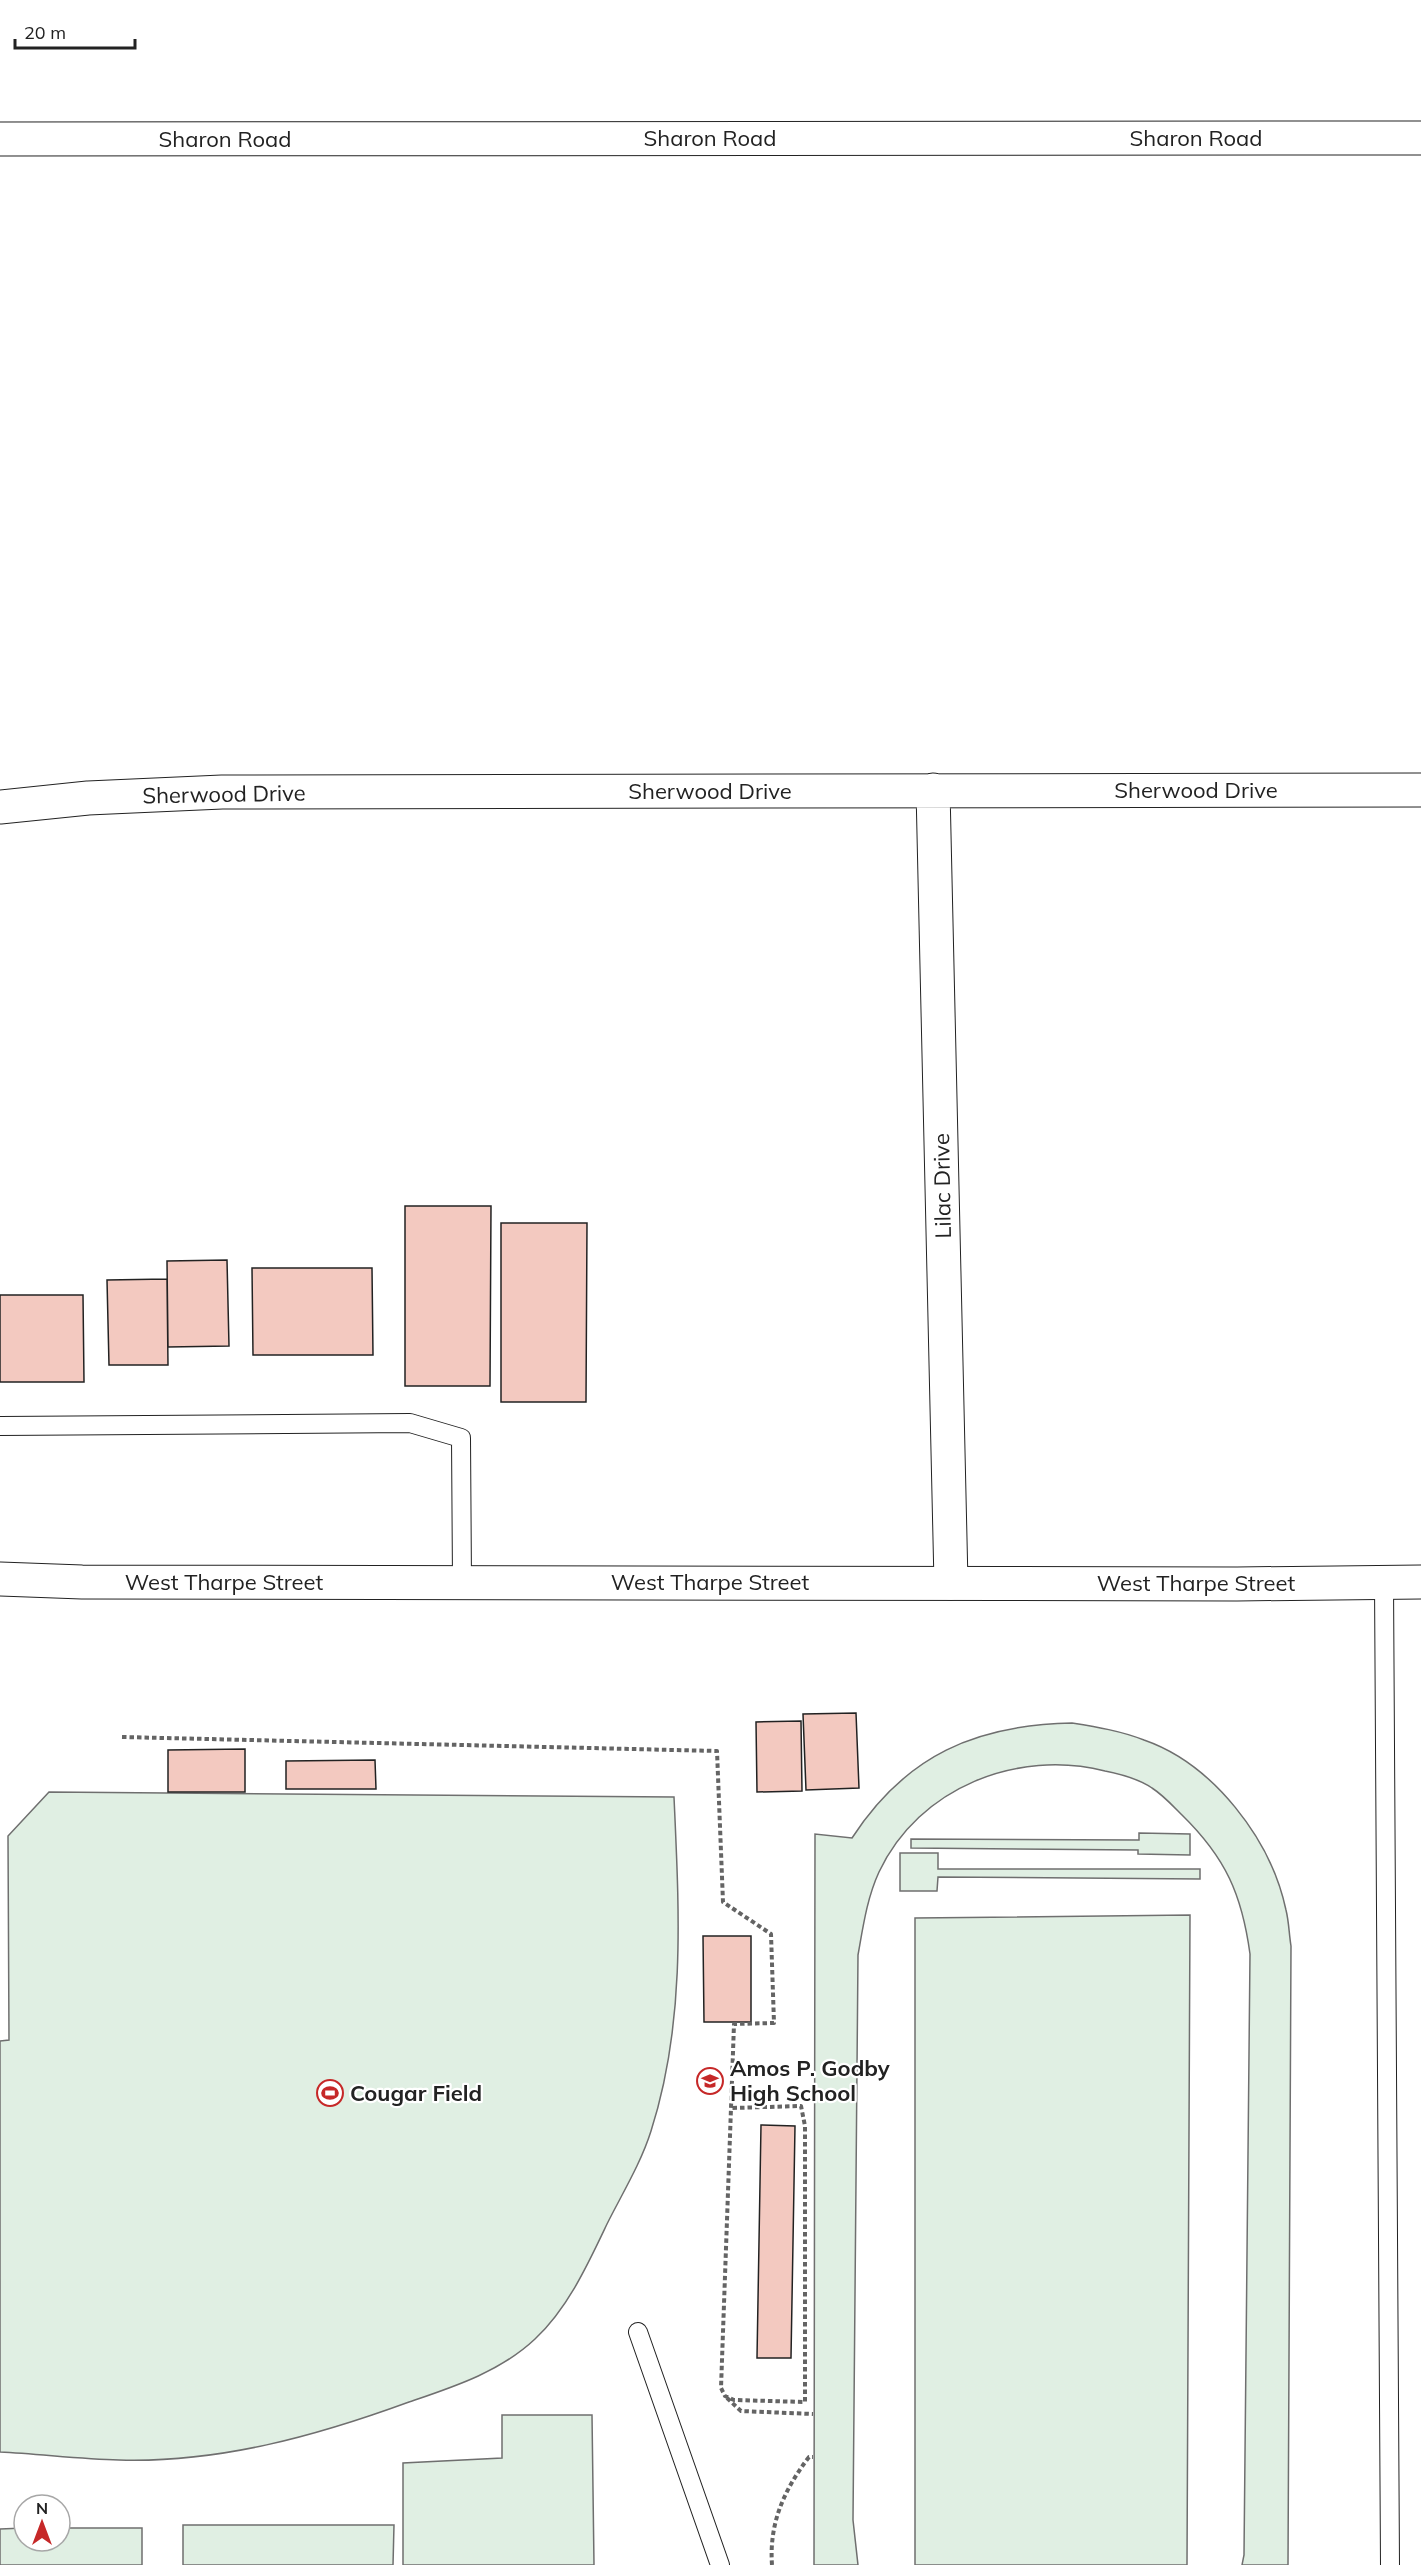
<svg xmlns="http://www.w3.org/2000/svg" width="1421" height="2565" viewBox="0 0 1421 2565" font-family="Mulish,sans-serif">
<rect width="100%" height="100%" fill="#fff"/>
<path fill="#e0efe3" stroke="#6f6f6f" stroke-width="1.5" d="M1072,1723C1097,1727 1121,1731 1144,1740C1213,1764 1271,1839 1286,1910C1289,1922 1289,1934 1291,1946L1288,2565H1242L1244,2555L1250,1954C1242,1895 1226,1858 1182,1815C1173,1806 1163,1795 1152,1788C1139,1779 1120,1774 1105,1771C1018,1749 919,1787 879,1872C867,1898 863,1927 858,1955L853,2520L858,2565H814L815,1834L852,1838C906,1755 976,1725 1072,1723Z
M49,1792L674,1797C679,1909 686,2022 651,2131C641,2163 622,2194 607,2224C588,2264 568,2308 535,2339C500,2372 453,2387 409,2402C316,2436 219,2463 119,2460C80,2459 40,2454 0,2452V2041L9,2040L8,1836Z
M1139,1833L1190,1834V1855L1138,1854V1850L911,1848V1839L1139,1840Z
M900,1853H938V1869H1200V1879L938,1877L937,1891H900Z
M1190,1915L1187,2565H915V1918Z
M502,2415H592L594,2565H403V2463L502,2458Z
M183,2525H394L393,2565H183Z
M24,2528V2541H60V2528H142V2565H0V2529Z"/>
<path fill="#f3c9c0" stroke="#222" stroke-width="1.5" d="M405,1206H491L490,1386H405Z
M501,1223H587L586,1402H501Z
M227,1260L229,1346L168,1347L167,1261Z
M252,1268H372L373,1355H253Z
M167,1279L168,1365H109L107,1280Z
M0,1295H83L84,1382H0Z
M856,1713L859,1788L806,1790L803,1714Z
M801,1721L802,1791L757,1792L756,1722Z
M245,1749V1792H168V1750Z
M375,1760L376,1789H286V1761Z
M703,1936H751V2022H704Z
M761,2125L795,2126L791,2358H757Z"/>
<g fill="none" stroke-linecap="round" stroke-linejoin="round">
<defs>
<path id="service" d="M0,1426L410,1423L461,1438L462,1582
M1384,1582L1390,2565
M638,2332L720,2565"/>
<path id="minor" d="M0,139L1421,138
M933,790L951,1583
M0,807L88,798L222,792L1421,790"/>
<path id="secondary" d="M0,1579L82,1582L1237,1584L1421,1582"/>
</defs>
<use href="#service" stroke="#222" stroke-width="20"/>
<use href="#minor" stroke="#222" stroke-width="35"/>
<use href="#secondary" stroke="#222" stroke-width="35"/>
<path stroke="#646464" stroke-width="4" stroke-dasharray="4.5 3" stroke-linecap="butt" d="M122,1737L717,1751L723,1902L771,1934L774,2023L734,2024L721,2388L725,2396L734,2400L805,2402V2126L801,2106L732,2108
M727,2398L741,2411L813,2414
M772,2565C769,2523 784,2490 809,2457H813"/>
<use href="#service" stroke="#fff" stroke-width="18"/>
<use href="#minor" stroke="#fff" stroke-width="33"/>
<use href="#secondary" stroke="#fff" stroke-width="33"/>
</g>
<defs>
<symbol id="school-ring" viewBox="-11 -11 22 22"><circle r="9.5" fill="#fff" stroke="#c62828" stroke-width="1.5"/><path d="M0-5L7-2L0 1L-7-2ZM-4 1L0 2.5L4 1V4Q0 6-4 4Z" fill="#c62828"/></symbol>
<symbol id="stadium-ring" viewBox="-11 -11 22 22"><circle r="9.5" fill="#fff" stroke="#c62828" stroke-width="1.5"/><path d="M0-5a6.5 5 0 1 0 0 10a6.5 5 0 1 0 0-10ZM-3.5-1.8h7v3.6h-7Z" fill="#c62828"/></symbol>
</defs>
<g fill-rule="evenodd">
<use href="#school-ring" x="695" y="2066" width="30" height="30"/>
<use href="#stadium-ring" x="315" y="2078" width="30" height="30"/>
</g>
<g text-anchor="middle" dominant-baseline="central" stroke-width="4.5" stroke-linejoin="round" paint-order="stroke">
<g font-size="22" fill="#222" stroke="#fff">
<text x="710" y="138">Sharon Road</text>
<text x="1196" y="138">Sharon Road</text>
<text x="225" y="139">Sharon Road</text>
<text x="1196" y="790">Sherwood Drive</text>
<text x="710" y="791">Sherwood Drive</text>
<text transform="translate(224 794) rotate(-1)">Sherwood Drive</text>
<text transform="translate(942 1186) rotate(-91)">Lilac Drive</text>
<text x="224" y="1582">West Tharpe Street</text>
<text x="710" y="1582">West Tharpe Street</text>
<text x="1196" y="1583">West Tharpe Street</text>
</g>
<g font-size="22" font-weight="bold" fill="#222" stroke="#fff" text-anchor="start">
<text x="730" y="2068">Amos P. Godby<tspan x="730" dy="25">High School</tspan></text>
<text x="350" y="2093">Cougar Field</text>
</g>
</g>
<g transform="translate(42 2523)"><circle r="28" fill="#ffffff" stroke="#a7a7a7" stroke-width="1.5"/>
<path d="M0-4.5L10 22L0 15L-10 22Z" fill="#c62828"/>
<text y="-9" font-size="16" font-weight="bold" text-anchor="middle" fill="#222222">N</text>
</g>
<path d="M15 39v9h120v-9" fill="none" stroke="#222222" stroke-width="3"/>
<text x="24" y="39" font-size="18" fill="#222222" stroke="#ffffff" stroke-width="4.5" paint-order="stroke">20 m</text>
</svg>
